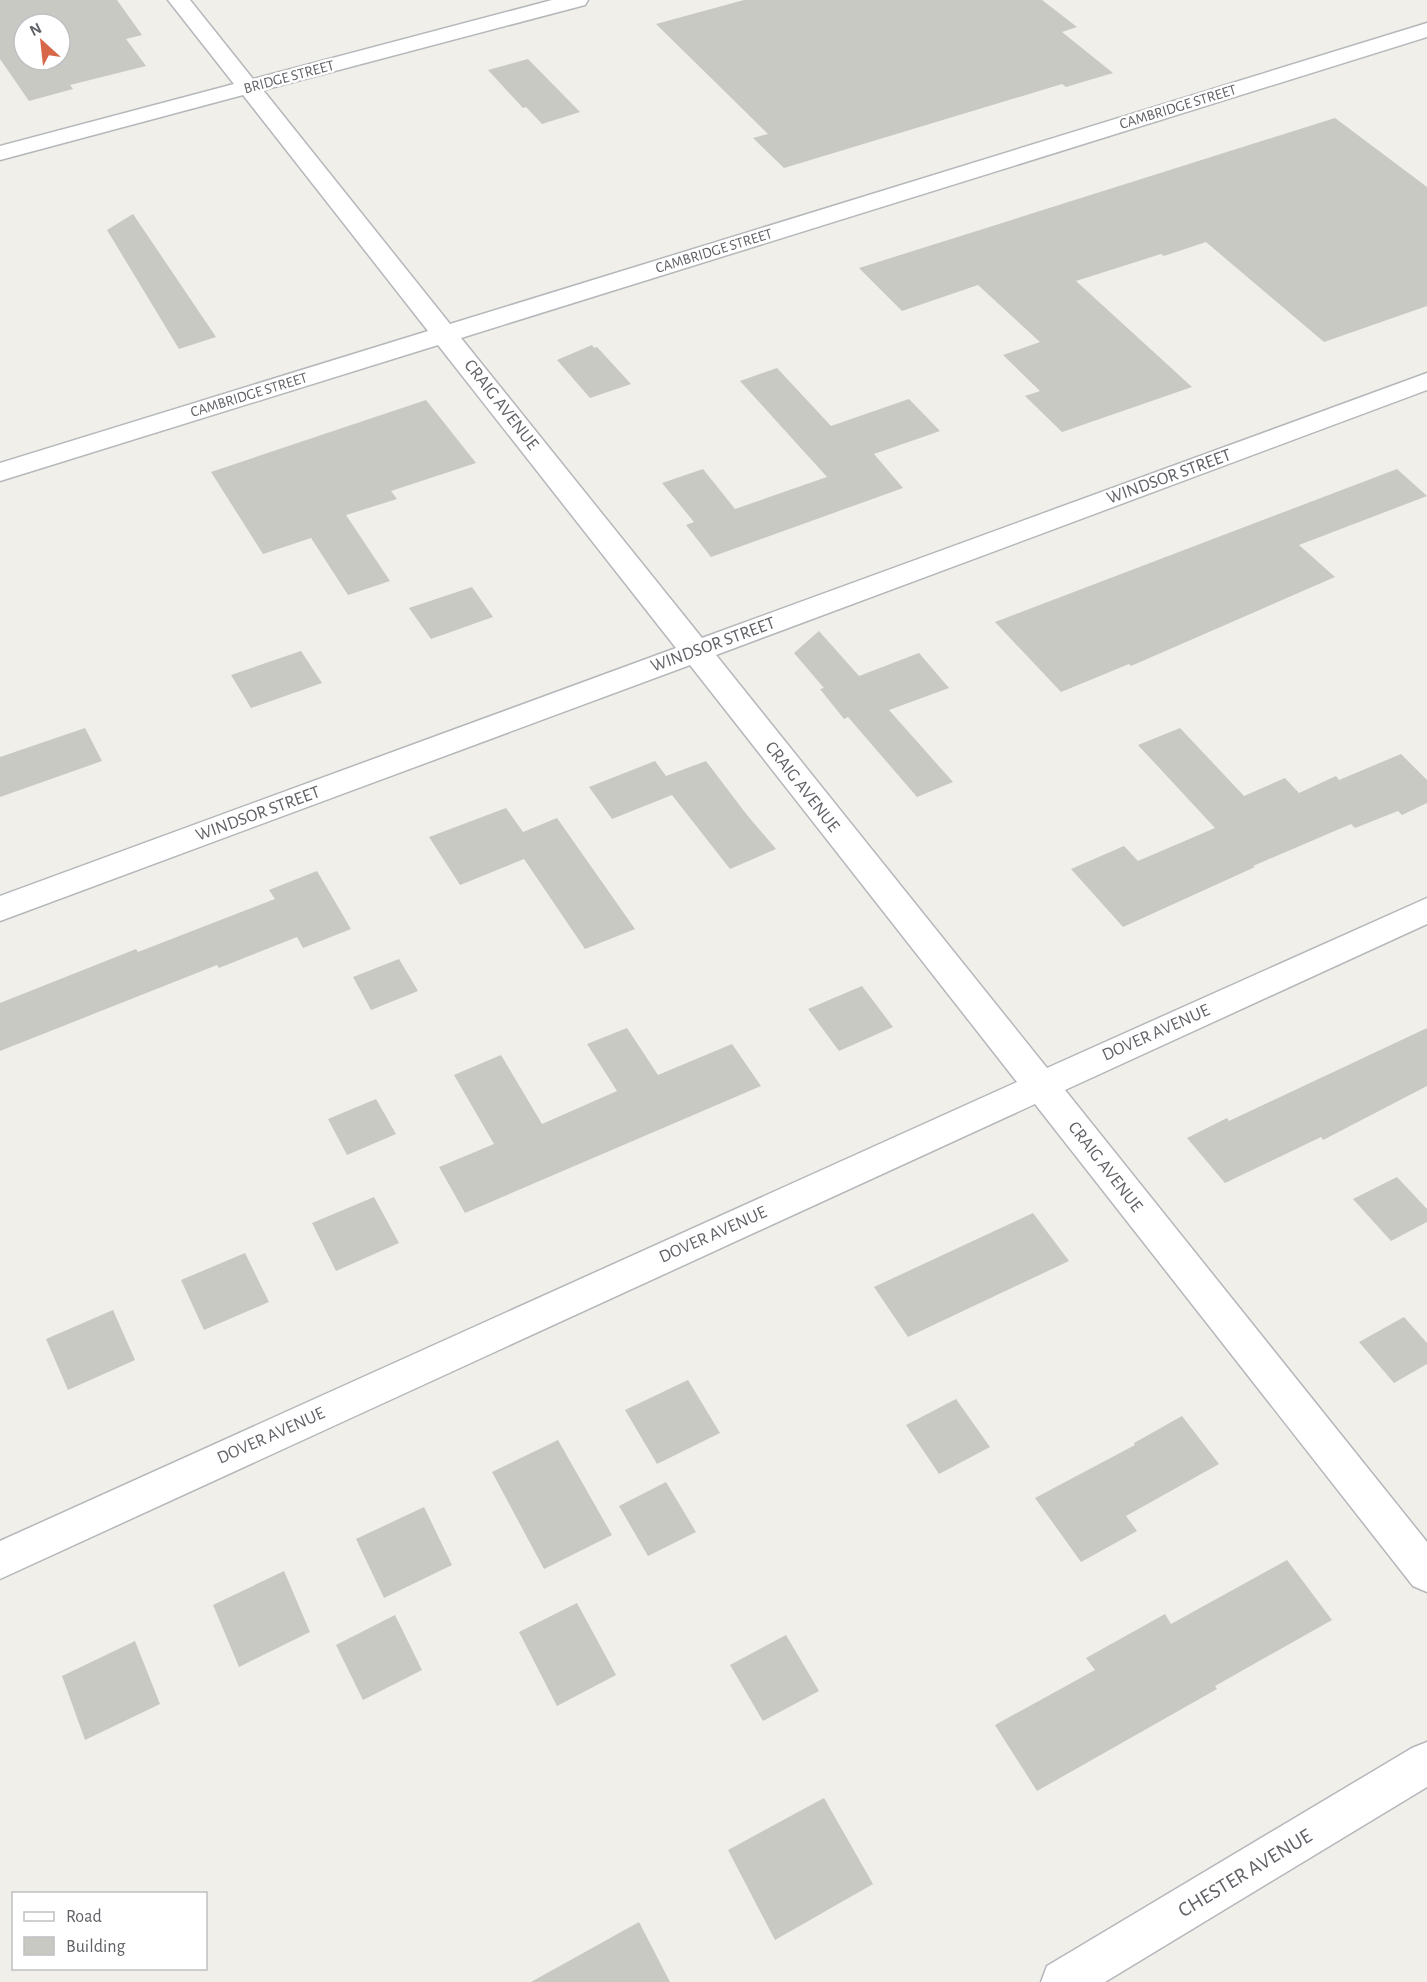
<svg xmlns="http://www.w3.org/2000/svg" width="1427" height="1982" viewBox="0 0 1427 1982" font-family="'Alegreya Sans',sans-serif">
<rect width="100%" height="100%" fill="#f0efe9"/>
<path fill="#c8c9c3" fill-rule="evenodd" d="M0,0H117L142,35L126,39L146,66L70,85L73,89L29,101L0,59ZM24,24H60V60H24Z
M744,0H1042L1077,27L1062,32L1113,73L1066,87L1062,84L784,168L753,138L768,134L656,24Z
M528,59L580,112L542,124L526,107L523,108L488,70Z
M1335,118L1427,187V306L1324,342L1206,242L1164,256L1161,254L1076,281L1192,387L1062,432L1025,396L1040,391L1003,355L1040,342L978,285L902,311L859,268Z
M133,214L216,337L179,349L107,230Z
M592,345L594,348L597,347L631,384L590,398L557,360Z
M777,368L831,426L909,399L940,431L874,454L903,488L711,557L686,525L694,522L662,483L703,469L735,509L827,477L740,381Z
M426,400L476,463L391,491L397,499L346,515L390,581L348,595L311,538L263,554L211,472Z
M1397,469L1427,496L1299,545L1335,577L1131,666L1129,664L1061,692L995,622Z
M472,587L493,617L431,639L409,608Z
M819,631L859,676L919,653L949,688L889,710L953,782L917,797L848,717L844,719L820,689L824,688L794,653Z
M301,651L322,683L251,708L231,675Z
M85,728L102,761L0,797V757Z
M1180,728L1244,796L1285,778L1299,793L1336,776L1339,780L1401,754L1427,780V803L1402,815L1398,811L1355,828L1351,824L1253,866L1255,867L1123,927L1071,869L1124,846L1138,861L1215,828L1138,745Z
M655,761L666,776L706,761L747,815L776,849L730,869L672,795L612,819L589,787Z
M506,808L523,832L557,818L635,929L585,949L524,859L460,885L429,837Z
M317,871L351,929L303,948L297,937L219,968L217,965L0,1051V1003L136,949L138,952L275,899L269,890Z
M399,959L418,991L371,1010L353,977Z
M862,986L893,1027L839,1051L808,1009Z
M627,1028L658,1075L732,1044L761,1086L465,1213L439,1167L494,1144L454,1075L501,1055L542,1124L617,1091L587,1044Z
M1427,1028V1086L1323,1140L1321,1137L1225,1183L1187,1138L1227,1118L1229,1121Z
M376,1099L396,1134L347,1155L328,1119Z
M1397,1177L1427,1209V1222L1391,1241L1353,1199Z
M374,1197L399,1243L336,1271L312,1223Z
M1033,1213L1069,1261L908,1337L874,1287Z
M245,1253L269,1302L204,1330L181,1280Z
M113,1310L135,1360L68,1390L46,1339Z
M1404,1317L1427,1343V1364L1394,1383L1359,1342Z
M688,1380L720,1433L657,1464L625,1410Z
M956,1399L990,1447L939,1474L906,1425Z
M1182,1416L1219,1464L1126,1516L1137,1531L1081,1562L1035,1498L1135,1445L1134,1443Z
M558,1440L612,1535L544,1569L492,1472Z
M666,1482L696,1532L648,1556L619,1506Z
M424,1507L452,1565L384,1598L356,1539Z
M1287,1560L1332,1620L1215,1686L1217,1689L1037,1791L995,1725L1095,1670L1086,1658L1165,1614L1171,1624Z
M284,1571L310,1632L239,1667L213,1605Z
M577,1603L616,1675L557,1706L519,1632Z
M395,1615L422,1670L363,1700L336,1645Z
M786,1635L819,1691L763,1721L730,1665Z
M135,1641L160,1704L85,1740L62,1676Z
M824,1798L873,1884L775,1940L728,1850Z
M639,1922L670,1982H531Z"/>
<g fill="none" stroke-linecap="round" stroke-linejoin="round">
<defs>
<path id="minor" d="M168,0H190L253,79L552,0H588L585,5L263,90L450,324L1427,23V37L461,338L702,638L1427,373V390L716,655L1047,1068L1427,898V924L1065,1090L1427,1542V1592L1413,1586L1035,1104L0,1579V1541L1017,1082L690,665L0,921V896L676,648L438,345L0,481V463L428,331L243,95L0,160V146L234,84Z
M1427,1742V1787L1105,1982H1041L1047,1966L1412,1748Z"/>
</defs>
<use href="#minor" stroke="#b5b7bb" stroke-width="3"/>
<use href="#minor" fill="#fff" fill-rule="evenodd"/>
</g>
<g text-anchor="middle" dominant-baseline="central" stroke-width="5" stroke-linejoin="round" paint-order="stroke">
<g font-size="15" fill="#606267" stroke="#fff">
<text transform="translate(289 77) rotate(-15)">BRIDGE STREET</text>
<text transform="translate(1178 107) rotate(-17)">CAMBRIDGE STREET</text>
<text transform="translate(714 251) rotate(-17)">CAMBRIDGE STREET</text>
<text transform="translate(249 395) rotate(-17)">CAMBRIDGE STREET</text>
</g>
<g font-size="18" fill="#606267" stroke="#fff">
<text transform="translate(501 405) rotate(52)">CRAIG AVENUE</text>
<text transform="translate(1169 477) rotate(-20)">WINDSOR STREET</text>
<text transform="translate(713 645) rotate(-20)">WINDSOR STREET</text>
<text transform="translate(802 787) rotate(52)">CRAIG AVENUE</text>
<text transform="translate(258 814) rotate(-20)">WINDSOR STREET</text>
<text transform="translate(1156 1033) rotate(-24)">DOVER AVENUE</text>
<text transform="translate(1105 1167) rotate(52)">CRAIG AVENUE</text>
<text transform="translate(713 1235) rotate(-24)">DOVER AVENUE</text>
<text transform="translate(271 1436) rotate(-24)">DOVER AVENUE</text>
</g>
<g font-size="21" fill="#606267" stroke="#fff">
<text transform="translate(1245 1873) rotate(-31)">CHESTER AVENUE</text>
</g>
</g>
<rect x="12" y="1892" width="195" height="78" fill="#ffffff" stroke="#bfc0c2" stroke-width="1.5"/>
<rect x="24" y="1912" width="30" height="9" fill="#ffffff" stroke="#bfc0c2" stroke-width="1.5"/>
<text x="66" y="1922" font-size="18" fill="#606267">Road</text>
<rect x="24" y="1937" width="30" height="18" fill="#c8c9c3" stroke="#bfc0c2" stroke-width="1.5"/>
<text x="66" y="1952" font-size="18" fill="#606267">Building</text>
<g transform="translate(42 42) rotate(333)"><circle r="28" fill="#ffffff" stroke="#bfc0c2" stroke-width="1.5"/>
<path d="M0-4.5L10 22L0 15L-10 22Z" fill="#d66748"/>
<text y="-9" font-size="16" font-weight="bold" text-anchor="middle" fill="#606267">N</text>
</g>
</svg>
